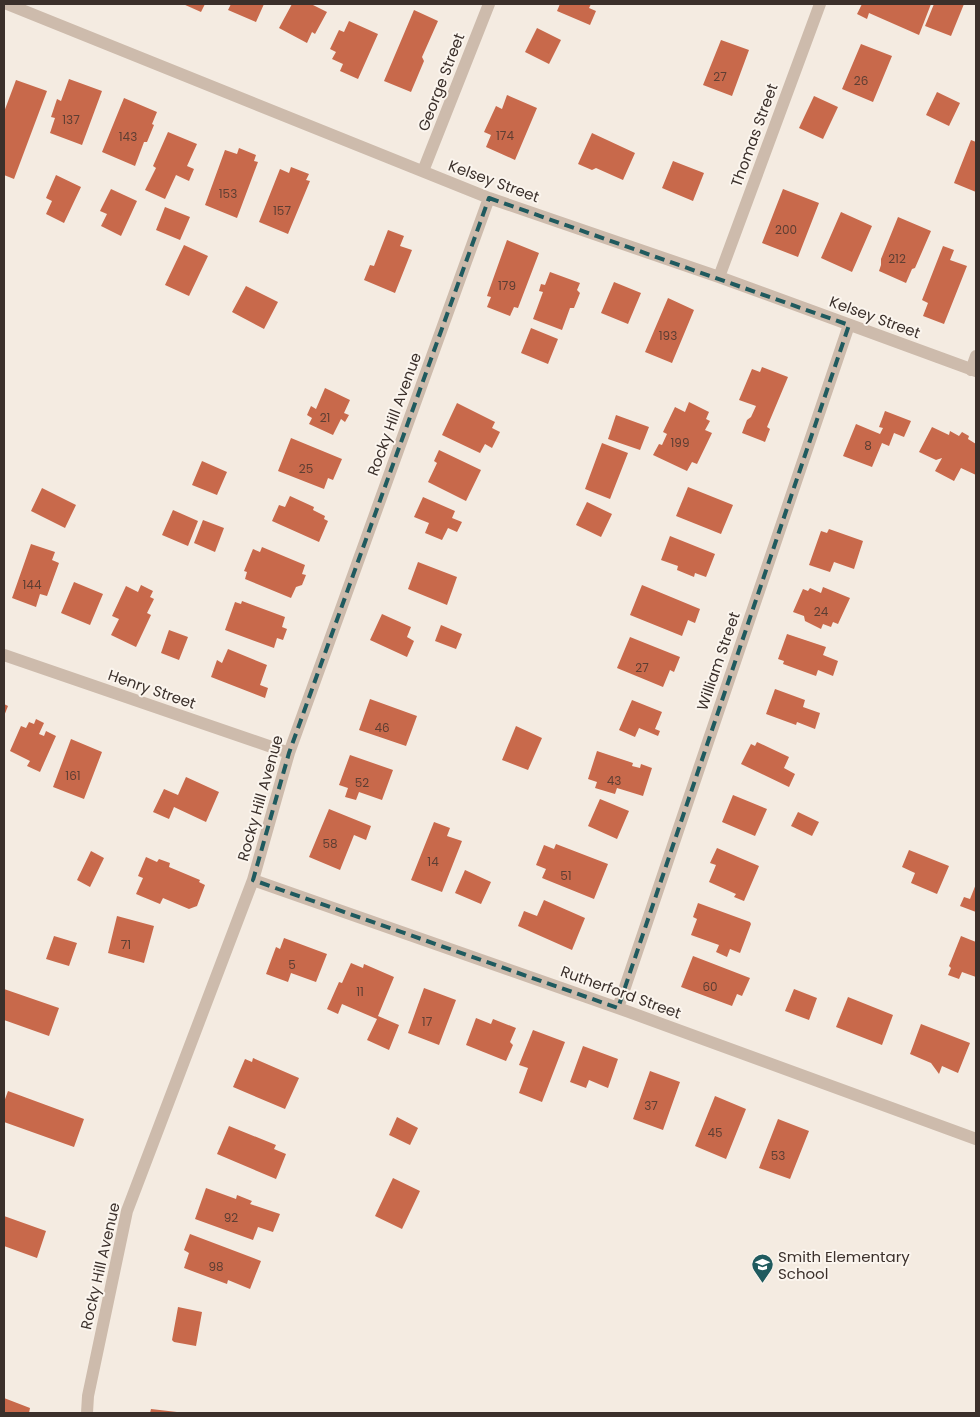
<svg xmlns="http://www.w3.org/2000/svg" width="980" height="1417" viewBox="0 0 980 1417" font-family="Poppins,sans-serif">
<rect width="100%" height="100%" fill="#f4ebe1"/>
<path fill="#c8694b" d="M183,4H205L201,12Z
M231,4H264L256,22L228,10Z
M292,4H311L327,12L315,34L312,32L307,43L279,28Z
M560,4H591L589,8L596,11L590,25L557,11Z
M862,4H931L919,35L869,13L867,19L857,14Z
M934,4H964L951,36L925,26Z
M414,10L438,21L422,57L424,61L411,92L384,81Z
M349,21L378,34L358,79L340,71L343,64L332,59L336,52L330,49L339,30L344,32Z
M537,28L561,40L549,64L525,52Z
M721,40L749,50L732,96L703,85Z
M861,44L892,56L873,102L842,89Z
M69,79L102,91L82,145L50,133L55,118L51,117L57,99L61,101Z
M16,80L47,91L14,179L4,175V112Z
M937,92L960,103L949,126L926,115Z
M507,95L537,108L515,160L486,147L491,135L484,132L496,106L502,109Z
M814,96L838,107L823,139L799,128Z
M124,98L157,112L152,124L154,125L147,142H144L135,166L102,152Z
M168,132L197,144L187,166L194,169L189,181L176,175L165,199L145,190L156,168L153,166Z
M592,133L635,153L623,180L596,168L592,170L578,164Z
M971,140L976,142V192L954,183Z
M239,148L256,155L254,161L258,162L237,218L205,205L225,150L237,154Z
M673,161L704,173L693,201L662,188Z
M291,167L309,174L306,180L310,181L288,234L259,222L280,169L289,173Z
M56,175L81,187L64,223L46,214L52,201L46,198Z
M111,189L137,201L121,236L101,226L107,214L100,211Z
M783,189L819,203L798,257L762,243Z
M165,207L190,217L180,240L156,230Z
M841,212L872,226L852,272L821,258Z
M898,217L931,231L915,268L912,269L906,283L879,271L881,265V259Z
M388,230L404,236L400,246L412,250L395,293L364,280L370,265L374,266Z
M507,240L539,253L518,308L514,307L510,316L487,307L491,297L487,296Z
M184,245L208,256L189,296L165,285Z
M943,246L954,250L950,260L967,266L944,324L923,316L928,303L922,300Z
M550,272L580,283L577,290L580,293L574,308H570L562,330L533,319L543,292L539,291L541,284L545,285Z
M614,282L641,293L628,324L601,313Z
M246,286L278,302L264,329L232,312Z
M668,298L694,310L672,363L645,352Z
M531,328L558,339L548,364L521,353Z
M762,367L788,377L767,427L770,429L765,442L742,433L747,420L751,417L756,406L739,400L752,369L760,372Z
M325,388L350,400L344,413L349,415L345,422L341,419L333,435L309,424L312,418L307,415L311,406L316,409Z
M689,402L709,412L706,419L710,421L705,430L712,433L697,464L692,462L687,471L653,455L659,444L662,445L667,434L663,432L675,407L685,412Z
M457,403L495,422L492,428L500,432L492,448L485,444L480,453L442,435Z
M885,411L911,421L904,437L894,433L889,446L882,443L872,467L843,456L856,424L880,434L883,428L879,427Z
M616,415L649,427L640,450L608,439Z
M932,427L949,435L950,431L959,436L962,432L969,436L968,439L976,444V475L961,468L954,481L935,471L942,458L936,460L919,452Z
M291,438L342,459L333,480L328,478L324,489L278,471Z
M602,443L628,453L610,499L585,489Z
M439,450L481,470L466,501L428,482L437,463L434,461Z
M202,461L227,472L217,495L192,485Z
M688,487L733,505L721,534L676,516Z
M42,488L76,505L65,528L31,511Z
M290,496L314,507L313,510L325,516L324,519L328,521L319,542L272,521L279,505L285,507Z
M423,497L455,511L452,518L462,522L457,532L448,528L442,540L425,533L429,523L414,517Z
M587,502L612,514L601,537L576,525Z
M173,510L198,521L188,546L162,535Z
M203,520L224,528L215,552L194,543Z
M829,529L863,541L854,569L834,562L830,572L809,565L821,531L827,533Z
M670,536L715,554L706,577L695,573L694,577L677,570L678,566L661,560Z
M31,544L55,552L52,560L59,563L47,596L40,594L36,607L12,598Z
M262,547L305,565L302,574L306,575L302,585L296,587L291,598L245,579L247,572L244,571L253,549L260,552Z
M418,562L457,577L447,605L408,589Z
M74,582L103,594L90,625L61,613Z
M141,585L153,591L150,597L154,599L147,613L151,615L136,647L111,635L119,619L112,616L126,586L138,592Z
M642,585L700,609L695,623L688,620L682,636L630,615Z
M823,587L850,598L838,624L833,622L831,627L823,624L821,629L805,621L804,616L793,612L803,589L808,591L810,588L821,593Z
M242,601L285,617L282,627L287,629L283,640L277,638L274,648L225,630L235,602L241,604Z
M382,614L411,627L407,637L414,641L407,657L370,640Z
M441,625L462,634L456,649L435,641Z
M169,630L188,637L179,660L161,653Z
M787,634L826,647L823,655L838,661L833,676L818,670L816,676L783,664L784,661L778,659Z
M630,637L680,657L674,672L670,670L663,687L617,668Z
M228,649L267,665L260,685L268,688L265,698L211,677L217,660L222,663Z
M775,689L805,700L803,707L820,713L815,729L797,722L796,725L766,714Z
M370,699L417,716L406,746L359,730Z
M632,700L662,712L655,729L660,731L658,736L639,728L635,737L619,730Z
M4,704L8,706L4,716Z
M36,719L44,723L39,734L44,736L46,731L56,736L40,772L27,766L30,761L10,751L21,726L26,728L29,722L34,724Z
M516,726L542,738L528,770L502,760Z
M71,739L102,752L84,799L53,787Z
M757,742L789,757L784,768L795,774L789,787L741,764L751,744L755,746Z
M597,751L633,763L632,766L640,768L641,764L652,768L643,796L617,788L615,794L595,788L597,782L588,779Z
M350,755L393,770L382,800L359,792L356,800L345,797L348,788L339,785Z
M186,777L219,792L206,822L174,807L169,819L153,812L164,789L178,795Z
M733,795L767,809L755,836L722,822Z
M600,799L629,811L617,839L588,826Z
M329,809L371,826L366,840L354,835L340,870L309,857Z
M798,812L819,822L812,836L791,826Z
M434,822L450,828L447,836L462,841L442,892L411,880Z
M556,844L608,864L594,899L542,878L546,869L536,865L544,845L554,849Z
M717,848L759,866L744,901L734,897L736,894L709,882L716,865L710,863Z
M909,850L949,866L937,894L911,883L915,873L902,867Z
M91,851L104,858L90,887L77,880Z
M146,857L157,862L159,859L170,863L169,867L200,880L199,882L205,885L197,906L189,909L163,898L160,904L136,894L143,878L138,876Z
M465,870L491,882L481,904L455,893Z
M976,884V912L960,906L964,897L970,899Z
M544,900L585,918L572,950L518,926L524,911L537,916Z
M698,903L750,922L751,924L740,953L730,949L727,957L716,952L719,945L691,935L697,919L693,917Z
M117,916L154,926L144,963L108,953Z
M54,936L77,943L69,966L46,959Z
M961,936L976,942V977L962,972L959,979L948,975L951,968L949,966Z
M284,938L327,954L316,982L291,973L288,982L266,974L276,947L280,949Z
M693,956L750,978L742,996L737,994L732,1006L681,987Z
M351,963L363,968L364,964L394,977L378,1016L399,1025L389,1050L367,1040L377,1019L342,1004L338,1014L327,1009L339,982L342,983Z
M424,988L456,1000L439,1045L408,1033Z
M4,989L59,1008L49,1036L4,1020Z
M794,989L817,998L809,1020L785,1011Z
M848,997L893,1015L882,1045L836,1027Z
M476,1018L491,1024L493,1019L516,1028L510,1042L513,1045L506,1061L466,1045Z
M921,1024L970,1043L958,1073L942,1066L939,1074L931,1063L910,1054Z
M533,1030L565,1042L542,1102L519,1093L528,1068L519,1065Z
M583,1046L618,1059L608,1088L589,1080L586,1088L570,1082Z
M253,1058L299,1078L285,1109L233,1087L245,1059L252,1062Z
M650,1071L680,1082L663,1130L633,1119Z
M8,1091L84,1119L74,1147L4,1122V1102Z
M715,1096L746,1109L726,1159L695,1146Z
M397,1117L418,1128L410,1145L389,1135Z
M778,1119L809,1131L790,1179L759,1168Z
M229,1126L276,1145L274,1149L286,1154L276,1179L217,1154Z
M393,1178L420,1191L402,1229L375,1216Z
M206,1188L236,1199L237,1195L252,1201L250,1204L280,1214L273,1232L258,1227L253,1240L195,1219Z
M4,1216L46,1231L37,1258L4,1246Z
M190,1234L261,1261L250,1289L228,1280L227,1284L184,1268L189,1253L184,1250Z
M178,1307L202,1312L196,1346L174,1342L172,1340Z
M4,1398L30,1408L29,1413H4Z
M151,1409L177,1412V1413H150Z"/>
<g fill="none" stroke-linecap="round" stroke-linejoin="round">
<path stroke="#cdbbac" stroke-width="12" d="M7,4L489,198L719,277L976,371
M423,171L489,4
M719,277L820,4
M971,370L976,356
M4,655L289,753
M253,880L618,1008L976,1139
M618,1008L849,325
M87,1413L88,1396L127,1211L253,880L289,753L489,198"/>
</g>
<path fill="none" stroke="#1f5a5e" stroke-width="4" stroke-dasharray="10 6" stroke-linejoin="round" d="M489,198L849,325L618,1008L253,880L289,753Z"/>
<defs>
<symbol id="school-pin" viewBox="-11 -11 22 30"><path d="M0 17L-7.5 6A9.5 9.5 0 1 1 7.5 6Z" fill="#1f5a5e" stroke="#fbf5ee"/><path d="M0-5L7-2L0 1L-7-2ZM-4 1L0 2.5L4 1V4Q0 6-4 4Z" fill="#fff"/></symbol>
</defs>
<g fill-rule="evenodd">
<use href="#school-pin" x="750" y="1252" width="25" height="34"/>
</g>
<g text-anchor="middle" dominant-baseline="central" stroke-width="4" stroke-linejoin="round" paint-order="stroke">
<g font-size="12" fill="#5e3e33">
<text x="720" y="76">27</text>
<text x="861" y="80">26</text>
<text x="71" y="119">137</text>
<text x="505" y="135">174</text>
<text x="128" y="136">143</text>
<text x="228" y="193">153</text>
<text x="282" y="210">157</text>
<text x="786" y="229">200</text>
<text x="897" y="258">212</text>
<text x="507" y="285">179</text>
<text x="668" y="335">193</text>
<text x="325" y="417">21</text>
<text x="680" y="442">199</text>
<text x="868" y="445">8</text>
<text x="306" y="468">25</text>
<text x="32" y="584">144</text>
<text x="821" y="611">24</text>
<text x="642" y="667">27</text>
<text x="382" y="727">46</text>
<text x="73" y="775">161</text>
<text x="614" y="780">43</text>
<text x="362" y="782">52</text>
<text x="330" y="843">58</text>
<text x="433" y="861">14</text>
<text x="566" y="875">51</text>
<text x="126" y="944">71</text>
<text x="292" y="964">5</text>
<text x="710" y="986">60</text>
<text x="360" y="991">11</text>
<text x="427" y="1021">17</text>
<text x="651" y="1105">37</text>
<text x="715" y="1132">45</text>
<text x="778" y="1155">53</text>
<text x="231" y="1217">92</text>
<text x="216" y="1266">98</text>
</g>
<g font-size="15" fill="#3b302b" stroke="#fbf5ee">
<text transform="translate(441 82) rotate(-69)">George Street</text>
<text transform="translate(754 135) rotate(-70)">Thomas Street</text>
<text transform="translate(494 181) rotate(20)">Kelsey Street</text>
<text transform="translate(875 317) rotate(20)">Kelsey Street</text>
<text transform="translate(394 414) rotate(-70)">Rocky Hill Avenue</text>
<text transform="translate(718 661) rotate(-71)">William Street</text>
<text transform="translate(152 689) rotate(19)">Henry Street</text>
<text transform="translate(260 798) rotate(-74)">Rocky Hill Avenue</text>
<text transform="translate(621 992) rotate(20)">Rutherford Street</text>
<text transform="translate(100 1266) rotate(-77)">Rocky Hill Avenue</text>
</g>
<g font-size="15" fill="#3b302b" stroke="#fbf5ee" text-anchor="start">
<text x="778" y="1256">Smith Elementary<tspan x="778" dy="17">School</tspan></text>
</g>
</g>
<rect width="980" height="1417" fill="none" stroke="#3b302b" stroke-width="10"/>
</svg>
